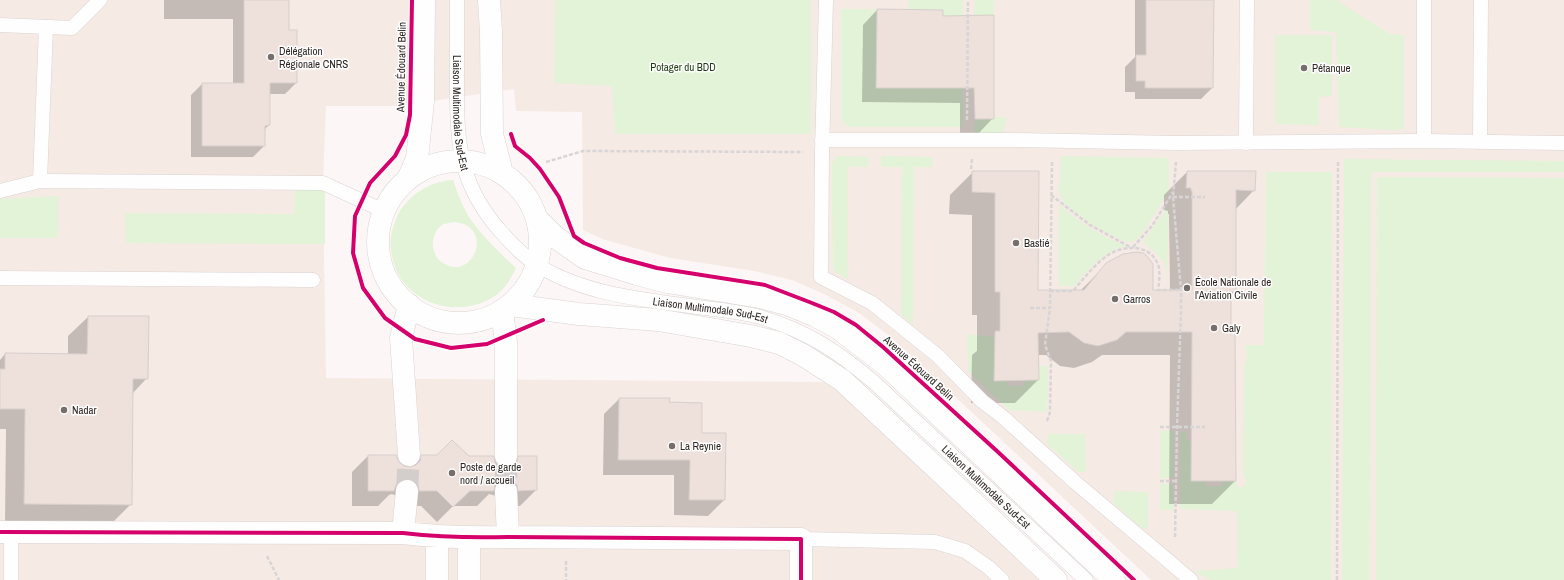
<svg xmlns="http://www.w3.org/2000/svg" width="1564" height="580" viewBox="0 0 1564 580" font-family="'Archivo Narrow',sans-serif">
<rect width="100%" height="100%" fill="#fcf7f6"/>
<path fill="#f6eae5" d="M0,0H1564V580H1151L916,360L887,334L859,313L826,295L792,280L754,271L670,258L602,239L583,230L582,112L516,111L514,89L399,106H326L323,183L326,378L830,382L1040,580H0Z"/>
<path fill="#e2f3d7" fill-rule="evenodd" d="M555,0H811V134H615L612,86L554,83Z
M908,0H963V127H851L844,124L841,119V9H877V88H942L943,10H909Z
M975,0H994V15H974Z
M1310,0H1336L1390,34L1404,35V129L1393,130L1339,127L1336,32L1310,30Z
M1275,35H1332V96L1319,97V125L1275,124Z
M994,117H1005L1007,119L1002,133L974,134L975,119H994Z
M837,156L869,157L868,167L848,166V280L833,270V268L832,166L834,159Z
M881,156L932,157L933,167H914L913,325L901,314L902,167H881Z
M1061,156L1169,158V191L1146,228L1136,240L1132,242L1123,241L1091,224L1063,203L1059,190Z
M1344,159L1564,161V172H1371L1370,580H1342Z
M1266,172H1332L1331,580H1211L1194,571L1238,568L1237,511L1180,509V433L1186,431V440L1193,441L1191,481H1206V486H1222V481H1237V485L1240,488L1245,485L1246,481L1243,473L1244,364L1246,363L1247,351L1244,345H1264Z
M1377,177L1564,178V580H1376Z
M453,180C458,194 463,208 471,220C484,238 500,253 516,268C512,276 508,284 501,291C469,320 413,309 396,269C391,256 389,245 392,231C395,221 398,212 405,204C417,190 434,181 453,180ZM454,222C458,223 463,223 466,225C491,239 468,279 445,264C441,262 438,260 436,256C431,246 432,232 442,225C445,223 451,223 454,222Z
M295,184H325V244L126,243L125,213L294,214Z
M59,196L58,238H0V199Z
M1059,204C1079,222 1102,237 1127,246C1105,250 1087,269 1075,286H1059Z
M1167,208L1169,210L1167,276C1163,254 1158,256 1143,242Z
M967,334L995,337L994,381H1008L1009,386H1024V380H1039V366H1048L1047,412L1009,410L968,371Z
M1174,430V478H1160V431Z
M1048,434H1085L1086,472H1079L1047,444Z
M1160,484H1173L1174,510H1160Z
M1114,491L1148,492V529L1142,528L1113,503Z"/>
<path fill="#0003" d="M164,0H288V31L296,83L285,94H269V125L264,130V146L253,157H191V95L202,84H233V19H164Z
M1135,0H1213L1212,88L1201,99H1135V92H1125V67L1135,57Z
M877,10L942,17L993,118L979,133H960V103L862,102L863,25Z
M973,172H1038L1037,291H1080L1107,264L1152,291H1170L1169,214H1168V211L1164,210V195L1187,172L1254,190L1235,210V291L1230,297L1235,481L1212,504H1169L1170,355H1102L1092,362L1074,368L1060,366L1046,355H1037L1038,380L1015,403H971L972,355L977,351V315H972V215L949,214L950,195Z
M88,317L147,378L132,394L131,504L111,524L5,523L6,429H0V360L5,354L68,355V336Z
M620,398L668,403L700,434L724,500L708,516L674,515V475H603L604,414Z
M368,456L398,463L403,467L410,468L422,456L468,457L495,463L500,468L506,469L519,457H536V490L520,506H503L496,496L489,494L477,506H453L437,522L421,506H404L399,497L392,494L389,495L378,506H352V472Z"/>
<path fill="#eee0da" stroke="#d6cfcd" d="M244,0H289V30H297V83H270V125L265,126V146H202V83H244Z
M1146,0H1214L1213,88H1145V81H1136V55H1146Z
M877,9L943,10V16L994,15V119H975L974,88H876Z
M972,171H1039L1038,290H1084L1106,263L1123,254L1137,252L1143,253L1147,256L1153,264V290H1192V191H1191V188H1186L1187,171H1256L1255,191L1236,190V292H1231V331H1235L1236,481H1191L1192,332H1126L1117,340L1098,346L1084,343L1069,332L1038,333L1039,380L994,381L995,331H1000V292H995V193L972,192Z
M88,316H149L148,379H133L132,505L24,504L25,409H0V369H5V353L87,354Z
M619,398H670L669,402L702,403V433H726L725,500H689L690,460H618Z
M452,440L469,456H494L495,463L500,467L506,468L513,467L517,462L518,456H537V490L518,491L517,485L512,480L505,479L499,481L495,485L494,491H470L453,507L437,491H419L418,485L415,481L409,479L402,480L397,483L394,491H368V455H396L399,462L404,466L410,467L416,465L420,461L421,455H437Z"/>
<g fill="none" stroke-linecap="round" stroke-linejoin="round">
<path stroke="#d3cdcc" stroke-width="22" stroke-dasharray="22 11" stroke-linecap="butt" d="M506,456V491
M407,491L409,455"/>
<defs>
<g id="service">
<path id="s1" d="M457,0C457,23 457,46 457,69C457,100 456,132 463,162C469,188 484,213 502,233C513,245 525,258 539,266C588,296 649,300 705,308C723,310 742,312 760,317C807,331 839,352 876,384L1086,580"/>
<path d="M826,0L822,153L821,277L872,303L938,356L982,401L1004,418L1076,483L1191,580"/>
<path d="M0,25L72,28L100,0"/>
<path d="M822,140H1017L1177,143L1424,141L1564,143"/>
<path d="M1424,141V0"/>
<path d="M1480,142L1481,0"/>
<path d="M1246,143L1247,0"/>
<path d="M40,181L46,27"/>
<path d="M0,191L40,181L323,183L384,211"/>
<path d="M0,278L313,280"/>
<path d="M801,539L935,542L965,551L988,567L1002,580"/>
<path d="M11,580V532"/>
</g>
<path id="minor" d="M489,0L491,31L492,134L502,173
M378 242a81 81 0 1 1 162 0a81 81 0 1 1-162 0Z
M408,179L417,159L423,101L424,0
M537,219L555,237L585,258L637,274L667,282L760,297L787,304L814,315L838,328L886,365L1114,580
M511,305L579,314L658,320L751,336L779,343L803,355L842,380L1056,580
M502,311L506,342V456
M409,455L401,338L409,305
M506,491L508,537
M0,532L403,533C438,537 473,538 508,537L801,539V580
M403,533L407,491
M437,580V537
M469,580V538"/>
</defs>
<use href="#service" stroke="#d9d3d0" stroke-width="15"/>
<use href="#minor" stroke="#d9d3d0" stroke-width="23"/>
<path stroke="#d7d5d5" stroke-width="2.5" stroke-dasharray="4 2" stroke-linecap="butt" d="M967,120L968,0
M546,162L583,151L803,152
M971,169L972,159
M1051,195L1090,225L1130,247
M1173,197H1205
M1133,247L1152,226L1173,192
M1050,291H1073C1084,278 1094,265 1108,255C1125,244 1153,244 1159,268C1160,275 1159,283 1158,290H1181
M1030,308H1050L1052,160
M1047,421L1050,412L1051,361L1045,345L1050,308
M1160,427H1205
M1160,481H1177
M1175,537L1177,427L1181,311V290L1173,197L1176,162
M267,556L279,580
M566,561V580
M1337,580L1338,162"/>
<use href="#service" stroke="#fffefe" stroke-width="14"/>
<use href="#minor" stroke="#fffefe" stroke-width="22"/>
<defs>
<path id="cycleway" d="M412,0L410,115L406,135L395,156L370,183L355,216L353,253L363,288L385,318L415,339L451,348L487,344L543,320
M511,134L515,146L530,158L540,169L559,197L574,236L584,243L620,258L657,268L765,285L812,303L834,312L856,325L883,347L998,452L1134,580
M0,532L403,533C438,537 473,538 508,537L801,539V580"/>
</defs>
<use href="#cycleway" stroke="#fff" stroke-width="6"/>
<use href="#cycleway" stroke="#d6006c" stroke-width="4"/>
</g>
<g fill="#756e6c" stroke="#fff" stroke-width="1.5">
<circle cx="271" cy="57" r="4"/>
<circle cx="1304" cy="68" r="4"/>
<circle cx="1016" cy="243" r="4"/>
<circle cx="1187" cy="288" r="4"/>
<circle cx="1115" cy="299" r="4"/>
<circle cx="1214" cy="328" r="4"/>
<circle cx="64" cy="410" r="4"/>
<circle cx="672" cy="446" r="4"/>
<circle cx="452" cy="473" r="4"/>
</g>
<g text-anchor="middle" dominant-baseline="central" stroke-width="3" stroke-linejoin="round" paint-order="stroke">
<g font-size="11" fill="#2d2522" stroke="#fff" text-anchor="start">
<text x="279" y="51">Délégation<tspan x="279" dy="13">Régionale CNRS</tspan></text>
<text x="1312" y="68">Pétanque</text>
<text x="1024" y="243">Bastié</text>
<text x="1195" y="282">École Nationale de<tspan x="1195" dy="13">l'Aviation Civile</tspan></text>
<text x="1123" y="299">Garros</text>
<text x="1222" y="328">Galy</text>
<text x="72" y="410">Nadar</text>
<text x="680" y="446">La Reynie</text>
<text x="460" y="467">Poste de garde<tspan x="460" dy="13">nord / accueil</tspan></text>
</g>
<g font-size="11" fill="#2d2522" stroke="#fff">
<text transform="translate(401 67) rotate(-89)">Avenue Édouard Belin</text>
<text stroke="none"><textPath href="#s1" startOffset="113">Liaison Multimodale Sud-Est</textPath></text>
<text stroke="none"><textPath href="#s1" startOffset="472">Liaison Multimodale Sud-Est</textPath></text>
<text transform="translate(919 368) rotate(42)">Avenue Édouard Belin</text>
<text stroke="none"><textPath href="#s1" startOffset="808">Liaison Multimodale Sud-Est</textPath></text>
</g>
<g font-size="11" fill="#1d390d" stroke="#fff">
<text x="683" y="67">Potager du BDD</text>
</g>
</g>
</svg>
